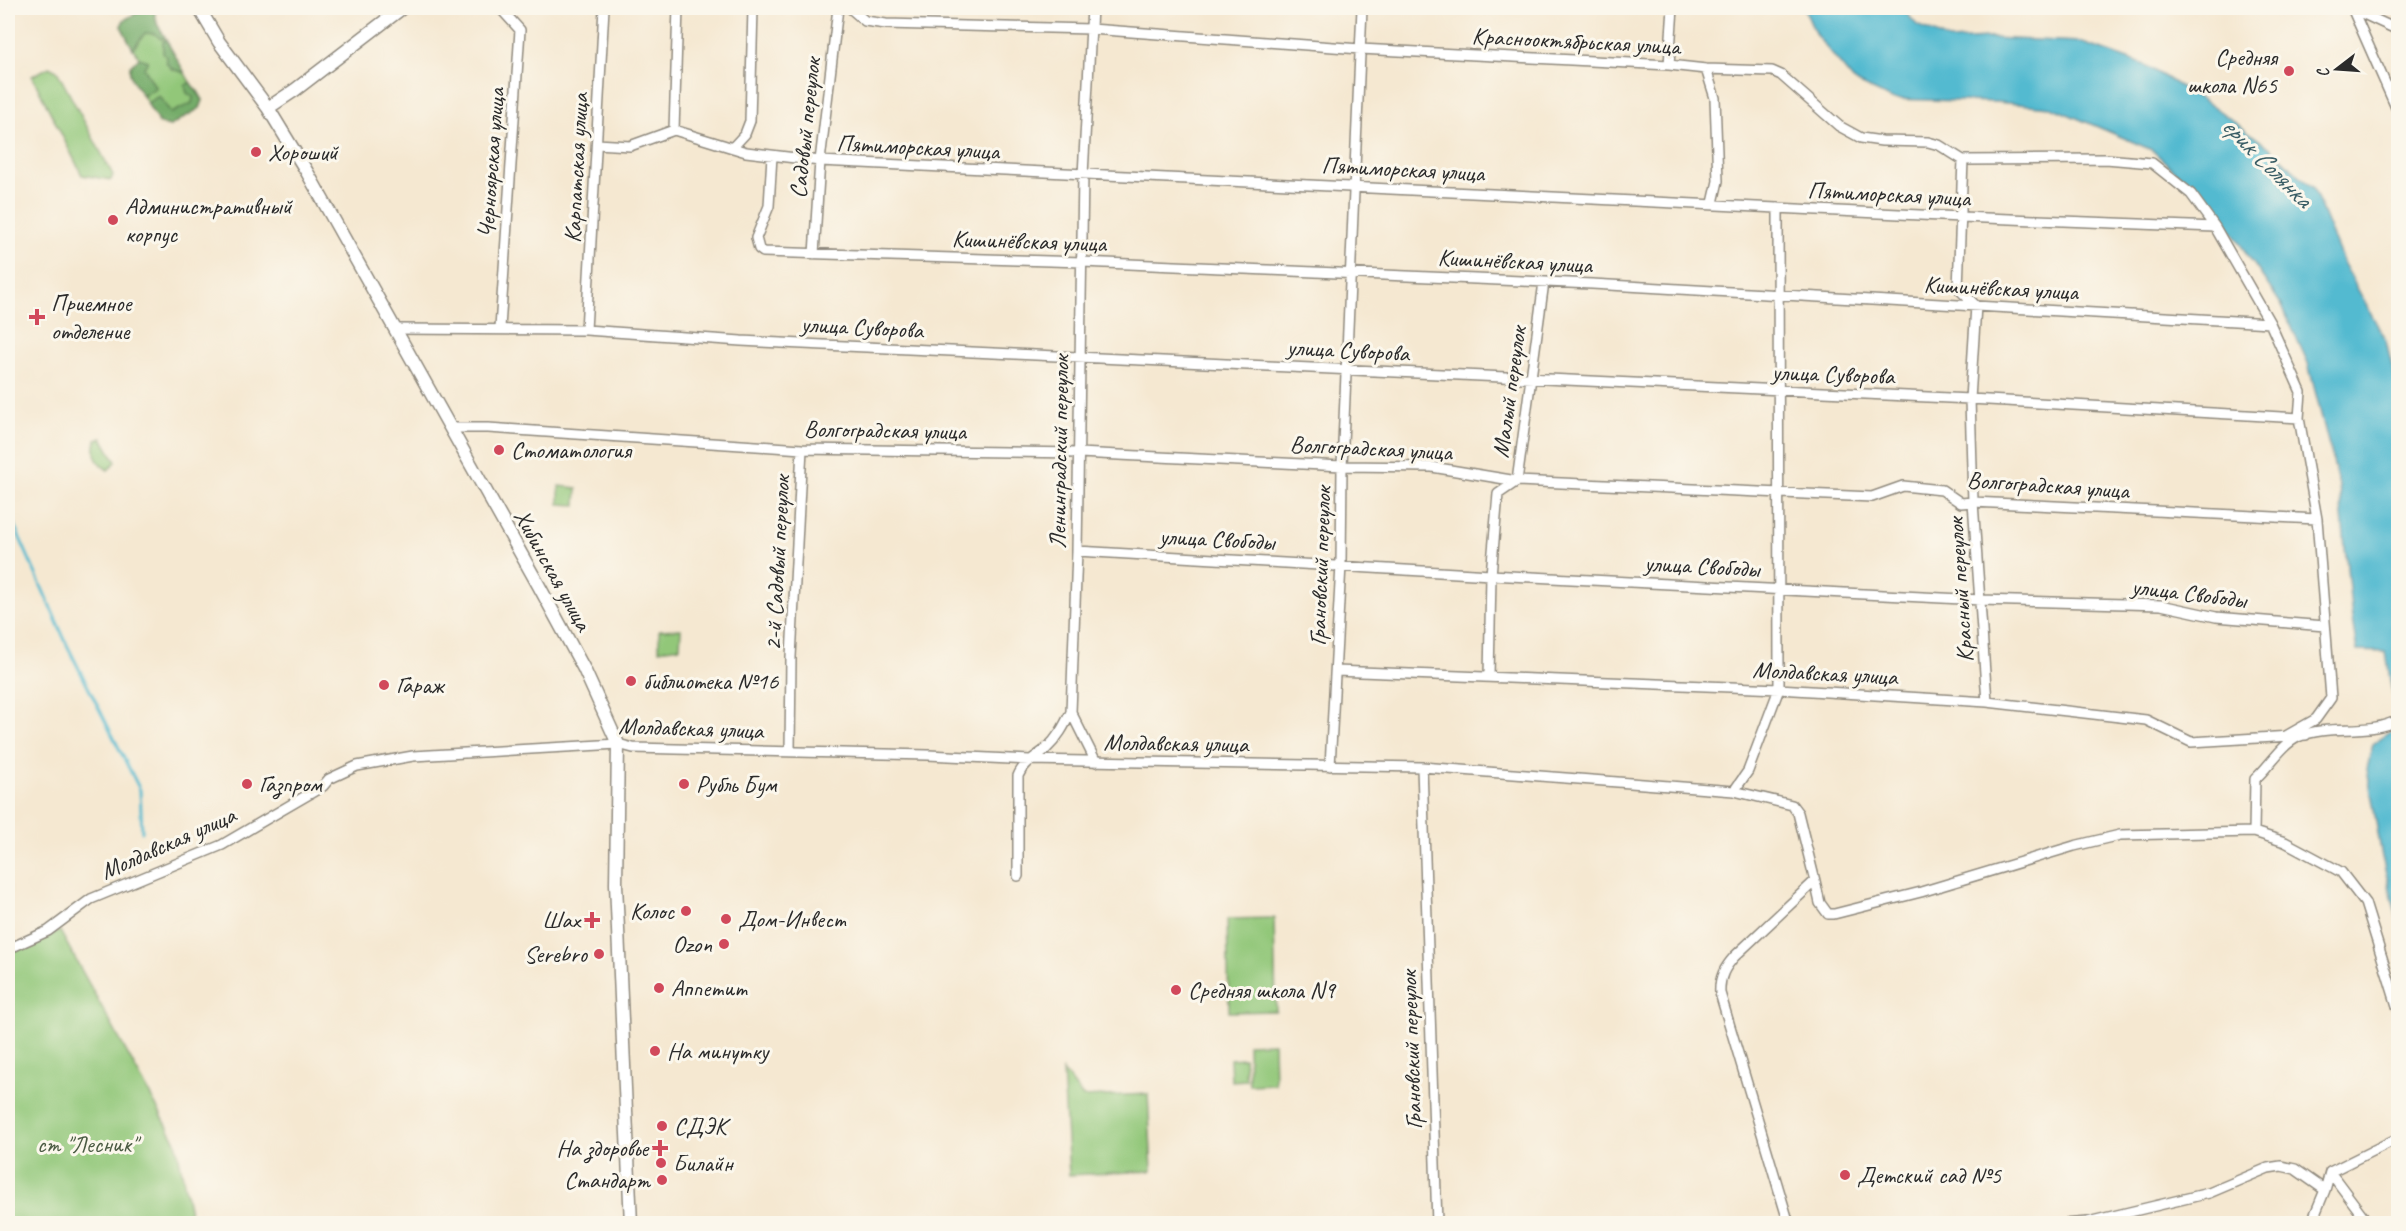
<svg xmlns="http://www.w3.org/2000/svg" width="2406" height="1231" viewBox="0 0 2406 1231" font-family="Caveat,sans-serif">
<rect width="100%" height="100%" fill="#fbf7ec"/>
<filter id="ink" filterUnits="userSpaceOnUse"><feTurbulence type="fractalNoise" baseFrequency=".0167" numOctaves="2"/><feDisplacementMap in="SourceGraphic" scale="12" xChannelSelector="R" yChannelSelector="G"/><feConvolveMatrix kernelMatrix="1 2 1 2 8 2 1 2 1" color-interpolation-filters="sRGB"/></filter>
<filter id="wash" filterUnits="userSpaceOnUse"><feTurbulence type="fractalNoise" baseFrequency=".008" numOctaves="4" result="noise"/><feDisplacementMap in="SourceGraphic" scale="24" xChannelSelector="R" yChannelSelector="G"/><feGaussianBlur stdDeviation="1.35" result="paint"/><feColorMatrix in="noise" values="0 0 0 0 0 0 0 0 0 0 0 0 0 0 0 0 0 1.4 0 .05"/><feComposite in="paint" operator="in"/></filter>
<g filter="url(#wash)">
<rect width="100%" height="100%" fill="#f5e8d1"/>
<path fill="#92c779" stroke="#5e7952" stroke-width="1.5" d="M143,10H152L155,13L157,24L194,89L198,91L203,100L200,108L170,126L159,123L130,74V66L139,58L121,26L124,20Z
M49,67L57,71L113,175L111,180L82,175L32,76Z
M102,438L116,462L108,470C95,462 93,454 96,440Z
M559,486L577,488L576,505L559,504Z
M681,629L680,647L659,650V630Z
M1274,918L1276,1011L1229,1012L1227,919Z
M60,931L176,1142L192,1223L8,1224V953Z
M1274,1043L1275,1084L1249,1085L1248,1044Z
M1244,1058L1246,1080L1231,1081L1230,1059Z
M1063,1071L1083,1097L1148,1094L1152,1171L1069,1175Z"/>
<path fill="#75ac69" stroke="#506c4a" stroke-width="1.5" d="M143,10H152L155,13L157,24L165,37L161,39L155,34L145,33L133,49L121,26L124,20Z
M166,40L185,73L172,69L166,62L167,57L163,54V41Z
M139,58L148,61L144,68L156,88L143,96C134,82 121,71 139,58Z
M190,82L203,100L200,108L170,126L159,123L147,103L159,96L171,113L192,103L193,97L187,93L185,86Z"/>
<path fill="#52bad0" stroke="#3e727e" stroke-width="1.5" d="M1804,8H1902L1917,25L1949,40L1990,38L2080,42L2145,65L2214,107L2269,147L2313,188L2344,264L2386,341L2398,392V921L2382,857L2367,769L2373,744L2397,728L2386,652L2357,651L2352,619L2339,485L2308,363L2281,304L2217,210L2152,150L2051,107L1996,102L1892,99L1855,82L1816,35Z"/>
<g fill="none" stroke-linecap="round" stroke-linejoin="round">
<path stroke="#52bad0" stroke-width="3" d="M8,511L68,647L140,790L142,832"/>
</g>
</g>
<g filter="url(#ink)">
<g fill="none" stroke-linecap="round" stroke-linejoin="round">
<defs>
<path id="street" d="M850,8L865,21L886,24L1091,29L1360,49L1669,65L1706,69L1772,71L1781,75L1839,126L1861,138L1882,141L1928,142L1939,145L1963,160L2106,159L2152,163L2191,194L2215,227L2270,323L2301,392L2299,418L2317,519L2331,698L2316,719L2286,736
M2352,8L2398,112
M2353,9L2398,30
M1669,65L1673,8
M1706,69L1715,98L1718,181L1713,203
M674,130L678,8
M597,144L630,146L674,130L746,152L820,161L1961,217L2215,227
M733,147L745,134L750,121L753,8
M772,156L769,206L756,238L759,249L763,252L1082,262L1592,284L2270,323
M1963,160L1958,288L1976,306L1970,399L1973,502L1987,702
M814,254L820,161L838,8
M500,328L520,30L500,8
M394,329L586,330L741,341L1970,399L2299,418
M586,330L604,8
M451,428H488L802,449L1079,453L1342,466L1432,467L1517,481L1872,497L1903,486L1942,490L1961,503L1973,502L2317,519
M1077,551L1491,575L1981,600L2161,605L2216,617L2325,626
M1336,671L1779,689L1987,702L2146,720L2191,742L2306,735
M1489,677L1491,575L1498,494L1517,481L1544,282
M1071,712L1096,762
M790,751L791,657L802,449
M1330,766L1341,565L1342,466L1362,8
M1422,767L1437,1224
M1734,791L1792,805L1798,813L1815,881L1735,956C1725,967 1719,977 1720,993L1789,1224
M2254,832L2255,779C2269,767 2281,745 2298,737C2330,723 2367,736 2398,720
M1018,876V776C1023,763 1036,757 1046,749C1058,738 1064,726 1071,712L1077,551L1083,175L1092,8
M1815,881L1820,903L1828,914H1834L1921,892L2074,846L2120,835L2254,832L2285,842L2341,872L2365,903L2398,1009
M8,949L48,931L91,899L222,845L323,786L329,779L357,766L413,756L618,744L633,748L928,755L1030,760L1422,767L1734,791L1748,771L1779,689L1778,208
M2330,1172L2369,1224
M2325,1190L2330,1172L2398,1138
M2064,1224L2088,1222L2209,1193L2268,1168L2281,1166L2295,1169L2325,1190L2311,1224"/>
<path id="secondary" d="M199,8L219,42L268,108L307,172L539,586L584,669L618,744L616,884L631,1224
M268,108L295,90L402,8"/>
</defs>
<use href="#street" stroke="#908a7e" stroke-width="12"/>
<use href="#secondary" stroke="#908a7e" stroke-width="15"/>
<use href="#street" stroke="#fff" stroke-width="9"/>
<use href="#secondary" stroke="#fff" stroke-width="12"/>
</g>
</g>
<g fill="#d1495b" stroke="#fbf7ec" stroke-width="2">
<circle cx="2289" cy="71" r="6"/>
<circle cx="256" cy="152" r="6"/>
<circle cx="113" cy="220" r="6"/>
<path d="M34 308h6v6h6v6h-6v6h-6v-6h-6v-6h6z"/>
<circle cx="499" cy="450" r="6"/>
<circle cx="631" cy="681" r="6"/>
<circle cx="384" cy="685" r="6"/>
<circle cx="247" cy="784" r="6"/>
<circle cx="684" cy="784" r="6"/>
<circle cx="686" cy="911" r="6"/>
<circle cx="726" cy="919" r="6"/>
<path d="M589 911h6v6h6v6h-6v6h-6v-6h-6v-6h6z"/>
<circle cx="724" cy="944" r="6"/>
<circle cx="599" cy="954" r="6"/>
<circle cx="659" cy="988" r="6"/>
<circle cx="1176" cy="990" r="6"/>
<circle cx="655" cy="1051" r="6"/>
<circle cx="662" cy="1126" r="6"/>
<path d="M657 1139h6v6h6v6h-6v6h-6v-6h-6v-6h6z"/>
<circle cx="661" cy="1163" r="6"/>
<circle cx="1845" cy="1175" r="6"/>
<circle cx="662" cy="1180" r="6"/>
</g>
<g text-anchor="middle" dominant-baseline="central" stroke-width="6" stroke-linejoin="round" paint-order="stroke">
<g font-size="24" fill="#2b2b2b" stroke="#fbf7ec">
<text transform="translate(1576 41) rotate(3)">Краснооктябрьская улица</text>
<text transform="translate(805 128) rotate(-84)">Садовый переулок</text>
<text transform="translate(918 147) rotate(3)">Пятиморская улица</text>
<text transform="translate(491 163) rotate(-86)">Черноярская улица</text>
<text transform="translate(576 168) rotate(-87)">Карпатская улица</text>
<text transform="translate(1403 169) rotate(3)">Пятиморская улица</text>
<text transform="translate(1889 194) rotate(3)">Пятиморская улица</text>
<text transform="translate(1029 241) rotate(2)">Кишинёвская улица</text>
<text transform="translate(1515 261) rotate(3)">Кишинёвская улица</text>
<text transform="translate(2001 288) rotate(3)">Кишинёвская улица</text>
<text transform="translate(862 327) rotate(3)">улица Суворова</text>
<text transform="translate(1348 350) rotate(3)">улица Суворова</text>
<text transform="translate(1833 374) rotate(2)">улица Суворова</text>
<text transform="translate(1509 392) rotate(-82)">Малый переулок</text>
<text transform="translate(885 430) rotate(1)">Волгоградская улица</text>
<text transform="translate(1371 448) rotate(3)">Волгоградская улица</text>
<text transform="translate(1059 452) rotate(-89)">Ленинградский переулок</text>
<text transform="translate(2048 485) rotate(4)">Волгоградская улица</text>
<text transform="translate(1217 539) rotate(3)">улица Свободы</text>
<text transform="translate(777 563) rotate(-87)">2-й Садовый переулок</text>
<text transform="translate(1320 566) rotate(-88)">Грановский переулок</text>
<text transform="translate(1702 566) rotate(3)">улица Свободы</text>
<text transform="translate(553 570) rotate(61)">Хибинская улица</text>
<text transform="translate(1960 590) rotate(-94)">Красный переулок</text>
<text transform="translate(2189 593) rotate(7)">улица Свободы</text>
<text transform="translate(1825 673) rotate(3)">Молдавская улица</text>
<text transform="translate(691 728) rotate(2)">Молдавская улица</text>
<text transform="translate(1176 743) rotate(1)">Молдавская улица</text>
<text transform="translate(168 843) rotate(-24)">Молдавская улица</text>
<text transform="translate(1411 1050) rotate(-92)">Грановский переулок</text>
</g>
<g font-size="24" fill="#2b2b2b" stroke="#fbf7ec" text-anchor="start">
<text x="2277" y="57" text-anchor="end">Средняя<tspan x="2277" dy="28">школа N65</tspan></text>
<text x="268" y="152">Хороший</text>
<text x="125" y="206">Административный<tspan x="125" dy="28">корпус</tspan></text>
<text x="51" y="303">Приемное<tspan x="51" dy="28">отделение</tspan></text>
<text x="511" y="450">Стоматология</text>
<text x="643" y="681">библиотека №16</text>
<text x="396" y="685">Гараж</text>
<text x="259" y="784">Газпром</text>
<text x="696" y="784">Рубль Бум</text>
<text x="674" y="911" text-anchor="end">Колос</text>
<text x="738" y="919">Дом-Инвест</text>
<text x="580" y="920" text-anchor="end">Шах</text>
<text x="712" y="944" text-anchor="end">Ozon</text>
<text x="587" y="954" text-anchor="end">Serebro</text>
<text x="671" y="988">Аппетит</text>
<text x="1188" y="990">Средняя школа N9</text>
<text x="667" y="1051">На минутку</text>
<text x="674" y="1126">СДЭК</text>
<text x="648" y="1148" text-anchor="end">На здоровье</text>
<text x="673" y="1163">Билайн</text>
<text x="1857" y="1175">Детский сад №5</text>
<text x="650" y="1180" text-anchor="end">Стандарт</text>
</g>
<g font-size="24" fill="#4a5a42" stroke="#fbf7ec">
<text x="87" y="1144">ст "Лесник"</text>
</g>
<g font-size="26" font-style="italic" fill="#395d65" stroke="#fbf7ec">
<text transform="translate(2267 162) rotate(45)">ерик Солянка</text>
</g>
</g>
<rect width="2406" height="1231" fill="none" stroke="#fbf7ec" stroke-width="30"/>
<g transform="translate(2337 69) rotate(253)" stroke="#fbf7ec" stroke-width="4.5" paint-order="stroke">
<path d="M0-4.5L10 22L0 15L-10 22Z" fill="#2b2b2b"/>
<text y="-9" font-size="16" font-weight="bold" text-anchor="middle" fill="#2b2b2b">С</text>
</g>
</svg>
